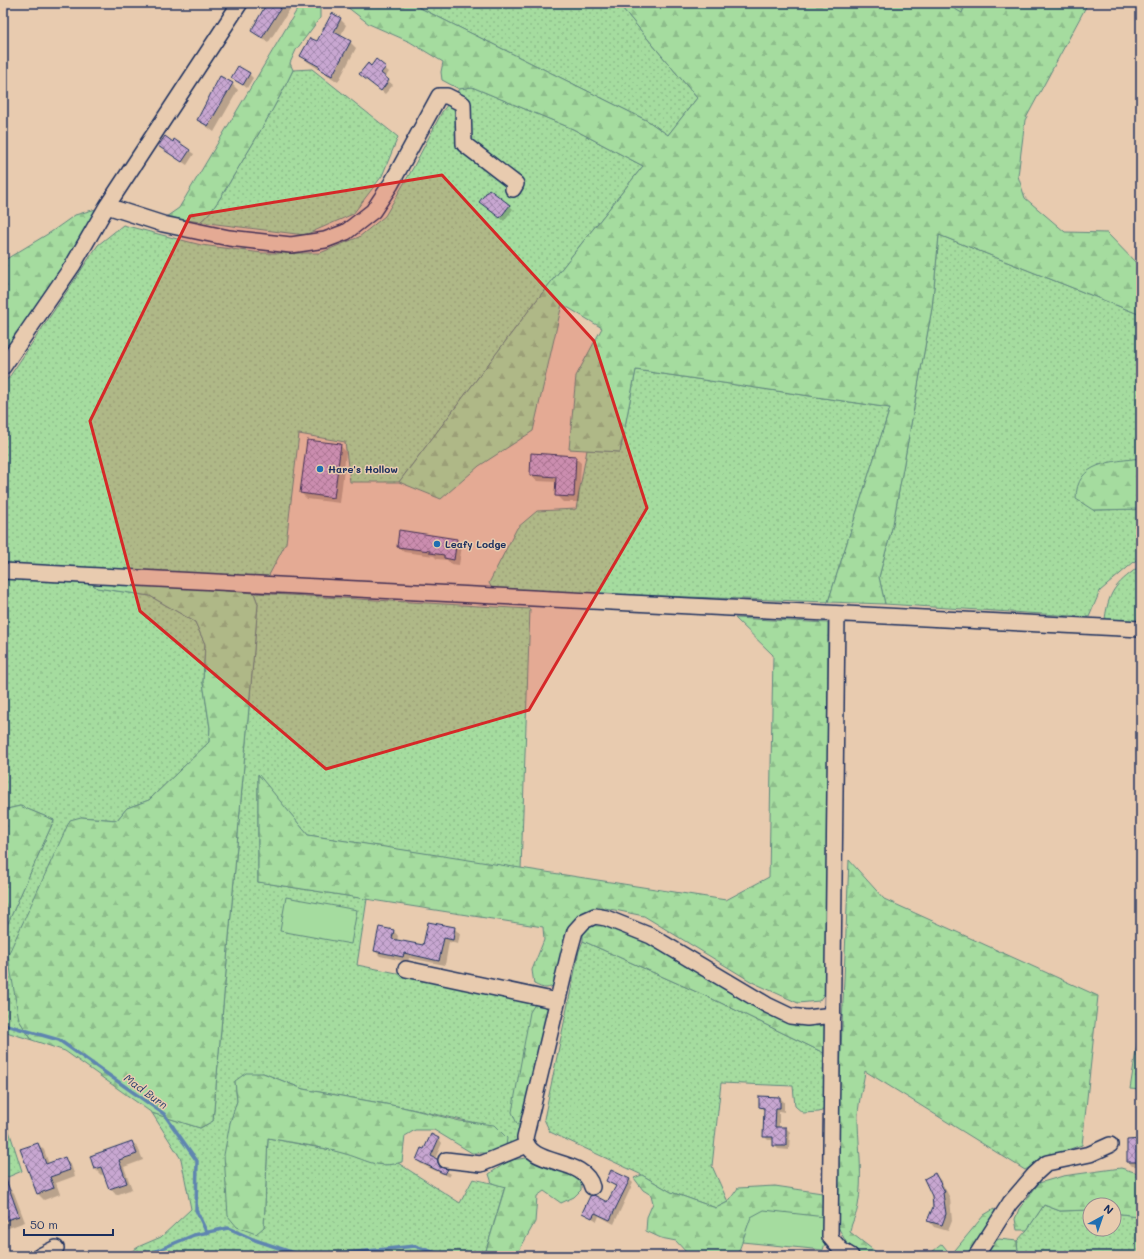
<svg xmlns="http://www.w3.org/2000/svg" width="1144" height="1259" viewBox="0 0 1144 1259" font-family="Mali,sans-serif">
<defs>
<pattern id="grass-dots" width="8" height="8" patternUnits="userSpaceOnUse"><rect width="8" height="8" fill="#a5dc9f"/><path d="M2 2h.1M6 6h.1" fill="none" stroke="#8dbd8b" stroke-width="1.8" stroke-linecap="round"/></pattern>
<pattern id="forest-firs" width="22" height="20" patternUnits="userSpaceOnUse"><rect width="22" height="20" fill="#a5dc9f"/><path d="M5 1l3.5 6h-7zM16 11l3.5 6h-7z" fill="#8dbd8b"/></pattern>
<pattern id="building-cross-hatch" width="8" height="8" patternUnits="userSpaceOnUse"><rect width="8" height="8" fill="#c8a7d1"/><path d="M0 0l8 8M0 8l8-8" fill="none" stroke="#a288ad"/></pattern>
</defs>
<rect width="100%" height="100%" fill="#e8cbaf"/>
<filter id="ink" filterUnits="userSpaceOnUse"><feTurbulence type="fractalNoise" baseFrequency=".025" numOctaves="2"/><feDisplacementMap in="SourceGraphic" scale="8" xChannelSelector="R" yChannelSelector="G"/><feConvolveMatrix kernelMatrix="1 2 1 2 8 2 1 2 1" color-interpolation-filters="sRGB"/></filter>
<g filter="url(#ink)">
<path fill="url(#grass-dots)" stroke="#60867e" d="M410,3H618L697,98L668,135L648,121Z
M944,3H966L962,14Z
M312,69L398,137L382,176L353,214L305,235L200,222C215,210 224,191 234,175C255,140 276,106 293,70Z
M472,87L573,129L643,166L536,301L399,482H350L345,442L299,434L286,543L268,577L3,565V384L10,376L98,245L123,225L201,245L262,253H320L359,237L385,216L413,168L442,112L459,89Z
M939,235L1141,315V458L1098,465L1093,510L1141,509V556L1100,591L1089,617L885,604L879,577L893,524L932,308Z
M636,370L890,408L828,602L493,590L489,583L517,528L537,511L576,509L587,450L620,452Z
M1141,565V621L1105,619C1109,588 1118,583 1141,565Z
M3,577L87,580L97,588L150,596L195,622L205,644L203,683L210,728L209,742L149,800L127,808L117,820L81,817L19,1020L32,1040L3,1031V934L54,820L20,806L3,810Z
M254,593L530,609L521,869L308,835L258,775V882L367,899L357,965L537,1001L521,1135L515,1142L506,1146L476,1123L402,1107L303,1089L263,1073L235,1081L237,1101L230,1123L264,1227L268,1138C293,1143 317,1147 341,1152C361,1157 377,1169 398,1163L460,1203L473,1179L505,1186L485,1254L496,1256H124L140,1246L161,1237L191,1209L181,1159L152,1113L200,1128L213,1121L258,604Z
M583,941L719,1002L826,1054L827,1109L819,1112L803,1113L795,1106L793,1086L721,1083L712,1166L728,1202L716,1208L671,1192L642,1175L550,1132L544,1119L579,951Z
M3,1112L22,1171L3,1179Z
M1044,1205L1060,1211L1090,1210V1229H1114V1213L1137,1216L1141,1219V1256H1016L1018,1252L1017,1241L1027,1230Z"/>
<path fill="url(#forest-firs)" stroke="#60867e" d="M301,3H323L320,4V18L296,50L290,63L293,70C276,106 255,140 234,175C224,191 215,210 200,222L166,217L179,208Z
M342,3H410L648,121L668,135L697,98L618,3H944L962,13L966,3H1088L1025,120L1018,176L1025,198L1065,232L1107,233L1141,268V315L939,235L932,308L893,524L879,577L885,604L828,602L890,408L636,370L620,452L569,449L576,376L602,328L562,304L533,431L479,466L441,499L399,482L536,301L643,166L573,129L472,87L459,89L442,80L441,72L443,62L410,42L369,24Z
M96,209L61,273L3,359V261L51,232L75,215Z
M1141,458V509L1093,510L1076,499C1076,461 1112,462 1141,458Z
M87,580L254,593L258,604L213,1121L200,1128L152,1113L65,1051L32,1040L19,1020L8,955L70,820L81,817L117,820L127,808L149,800L209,742L210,728L203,683L205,644L195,622L150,596L97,588Z
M735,618L828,623L827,990L819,1001L798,1003L752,982L644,916L605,908L582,915L557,983C548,990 544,989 534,984L532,970L544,940L543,927L258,882V774L308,835L726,900L769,877L773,655Z
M20,806L54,820L3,934V810Z
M849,860L884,899L1098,996L1082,1145L1058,1153L1025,1170L865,1071C863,1088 857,1105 858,1123C859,1151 863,1178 858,1206C857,1215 851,1222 850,1232L881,1256H863L848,1246L837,1225L838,1121Z
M594,921L646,939L795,1022L827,1026L826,1054L719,1002L583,941V930Z
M537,1001L549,1005L552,1012L523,1125L517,1124L512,1112L530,1012Z
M1141,1019V1090L1130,1089Z
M246,1073H263L303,1089L402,1107L460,1121L494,1125L507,1138L506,1146L493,1153H472L434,1130H415L405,1136L402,1162C376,1170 366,1159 342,1153C318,1146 293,1143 268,1138L264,1227L256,1234L237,1227L228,1216L224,1155L230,1123L237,1101L235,1081Z
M527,1158L581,1179V1190L574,1197L561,1203L544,1191L537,1196L535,1222L516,1256L485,1254L505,1187L492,1183L489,1174L510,1160Z
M1121,1168L1141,1174V1219L1137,1216L1114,1213V1205H1090V1210L1060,1211L1044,1205L1027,1230H1017L1015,1219L1019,1209L1039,1183L1063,1176Z
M642,1175L671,1192L716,1208L728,1202L738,1188L775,1186L822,1193L825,1217L751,1218L737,1256H685L687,1253L676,1241L661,1238L646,1231L647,1217L653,1203L651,1195L643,1190L634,1178Z
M994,1209L996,1218L970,1256H927L942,1244L951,1255L984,1215Z
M999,1239L1017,1241L1018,1252L1016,1256H986L993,1242Z"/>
<path fill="#a5dc9f" stroke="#60867e" d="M286,897L357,910L351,944L280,931Z
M764,1210L825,1217L826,1240L823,1250L742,1242L751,1217Z"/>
<path fill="#0003" d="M269,3H294L268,43L253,31Z
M340,19L346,25L340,37L350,42L356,48L338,82L308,62L302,56Z
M376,61L389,72L385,78L393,85L385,94L365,77Z
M249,74L253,78L247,88L233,78Z
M232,84L238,90L214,132L198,120Z
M174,141L194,154L187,165L159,146L173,143Z
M484,205H509L513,209L504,221Z
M340,445L346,452L340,503L307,499L301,493Z
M575,457L581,463L579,502H563L556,495L557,482L537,481L531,475Z
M456,540L462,546L459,565L451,564L447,560L437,559L434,556L404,552L398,547Z
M454,928L460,934L458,944L449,942L445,965L409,958L408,962L380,956L375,951L393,930L398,936L397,941L424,947Z
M780,1098L784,1102V1112L779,1111V1128H786L790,1132L789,1150L778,1149L774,1145V1140H768L764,1136L765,1111L760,1107Z
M439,1139L442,1143L435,1159L443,1169L451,1174L449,1177L421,1164L417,1160L424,1150Z
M1141,1140V1166H1132L1128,1162V1141Z
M132,1142L138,1148L143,1160L124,1167L132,1189L116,1195L110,1188L105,1174L101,1175L95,1169Z
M38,1144L44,1150L49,1164L65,1159L71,1165L75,1176L56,1183L60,1194L44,1200L37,1193Z
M935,1174L941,1181L950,1198L952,1221L948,1231L934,1227L928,1220L934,1207Z
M629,1179L633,1183L614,1224L599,1216L597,1221L583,1212L608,1203L616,1187L607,1181Z
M8,1187L14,1193L25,1222L3,1230V1189Z
M744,1252L755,1256H743Z"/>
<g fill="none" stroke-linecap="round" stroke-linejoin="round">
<path stroke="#5e85b0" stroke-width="3.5" d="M3,1024L59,1040L164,1114L197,1161L196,1210L207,1233
M144,1256L194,1235L228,1228L255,1240L303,1256
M320,1256L415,1246L444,1256"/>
</g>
<path fill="url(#building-cross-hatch)" stroke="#1b2f5e" d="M267,3H284L262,38L251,31Z
M332,13L341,18L334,32L351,41L332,76L319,69L320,67L300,56L310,38L317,41Z
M376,59L386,67L381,73L389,80L381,91L359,74L368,63L371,66Z
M238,66L250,73L243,85L231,78Z
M220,76L233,83L208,126L197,120Z
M165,136L173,142L174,139L190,150L182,162L158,146Z
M489,189L510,205L500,218L479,202Z
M307,440L341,444L334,498L300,493Z
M531,453L576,456L574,497L555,496L556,477L530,475Z
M399,530L457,539L454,560L444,558V555L430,553V551L397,547Z
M428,922L455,927L453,940L444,938L439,961L404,953L403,957L374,951L379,927L394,930L392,939L423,945Z
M759,1096L780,1097V1108H776L775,1127H786V1146H773V1137H763L764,1108L759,1107Z
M431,1134L439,1138L431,1156L437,1159L440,1167L448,1169L445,1174L416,1160L421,1148L424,1149Z
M1141,1139L1140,1162H1127V1140Z
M132,1141L137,1154L119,1160L127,1183L109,1189L101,1167L94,1169L90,1156Z
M38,1143L46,1164L65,1157L70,1170L50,1177L54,1188L37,1194L20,1149Z
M611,1170L630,1179L610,1220L595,1213L592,1218L582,1213L590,1196L594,1195L607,1202L616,1186L606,1181Z
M935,1173L945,1192L943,1193L946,1214L942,1225L927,1221L933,1207L932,1196L924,1179Z
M4,1174L19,1216L3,1221V1175Z"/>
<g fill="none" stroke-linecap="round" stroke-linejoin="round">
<defs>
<path id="minor" d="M107,206L163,224L229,238L291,245L325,240L346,232L373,211L391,184L439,96H447L463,104L464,144L516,184L513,189
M3,367L73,265L107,206L240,3
M3,571L1141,629
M837,614L830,1237L841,1250L851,1256
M406,969L557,1001
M446,1160L481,1164L527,1145
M592,1187C585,1156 529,1168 525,1138L569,953L575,931L584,921L595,916L606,918L651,936L767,1005L790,1016L807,1018L833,1015
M40,1256L56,1248
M976,1256L1010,1203L1035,1174L1047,1163L1090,1154L1110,1145"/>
</defs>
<use href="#minor" stroke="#1b2f5e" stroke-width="18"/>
<use href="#minor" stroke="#e8cbaf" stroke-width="15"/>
</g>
</g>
<path fill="#d62828" fill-opacity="0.2" stroke="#d62828" stroke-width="3" stroke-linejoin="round" d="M442,175L594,341L647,508L529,710L326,769L140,611L90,421L190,216Z"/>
<g fill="#1f6fb2" stroke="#e8cbaf" stroke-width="1.5">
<circle cx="320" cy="469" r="4"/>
<circle cx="437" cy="544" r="4"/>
</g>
<g text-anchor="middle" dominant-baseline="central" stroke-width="3" stroke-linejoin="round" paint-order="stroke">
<g font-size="10" font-weight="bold" fill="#1b2f5e" stroke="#e8cbaf" text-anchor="start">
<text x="328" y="469">Hare's Hollow</text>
<text x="445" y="544">Leafy Lodge</text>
</g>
<g font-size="11" font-style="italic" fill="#263d6c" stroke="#e8cbaf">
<text transform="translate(146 1091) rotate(36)">Mad Burn</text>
</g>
</g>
<rect width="1144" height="1259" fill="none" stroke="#e8cbaf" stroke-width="16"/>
<rect x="8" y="8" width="1128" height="1243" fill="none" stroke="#1b2f5e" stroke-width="1.5" filter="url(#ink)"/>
<g transform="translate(1102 1217) rotate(40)"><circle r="19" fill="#e8cbaf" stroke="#968d8f"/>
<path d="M0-3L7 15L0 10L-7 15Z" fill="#1f6fb2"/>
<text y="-6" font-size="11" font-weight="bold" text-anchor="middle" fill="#1b2f5e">N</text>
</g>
<path d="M24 1229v6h89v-6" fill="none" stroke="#1b2f5e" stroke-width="2"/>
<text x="30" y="1229" font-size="12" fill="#1b2f5e" stroke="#e8cbaf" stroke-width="3" paint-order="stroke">50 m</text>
</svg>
